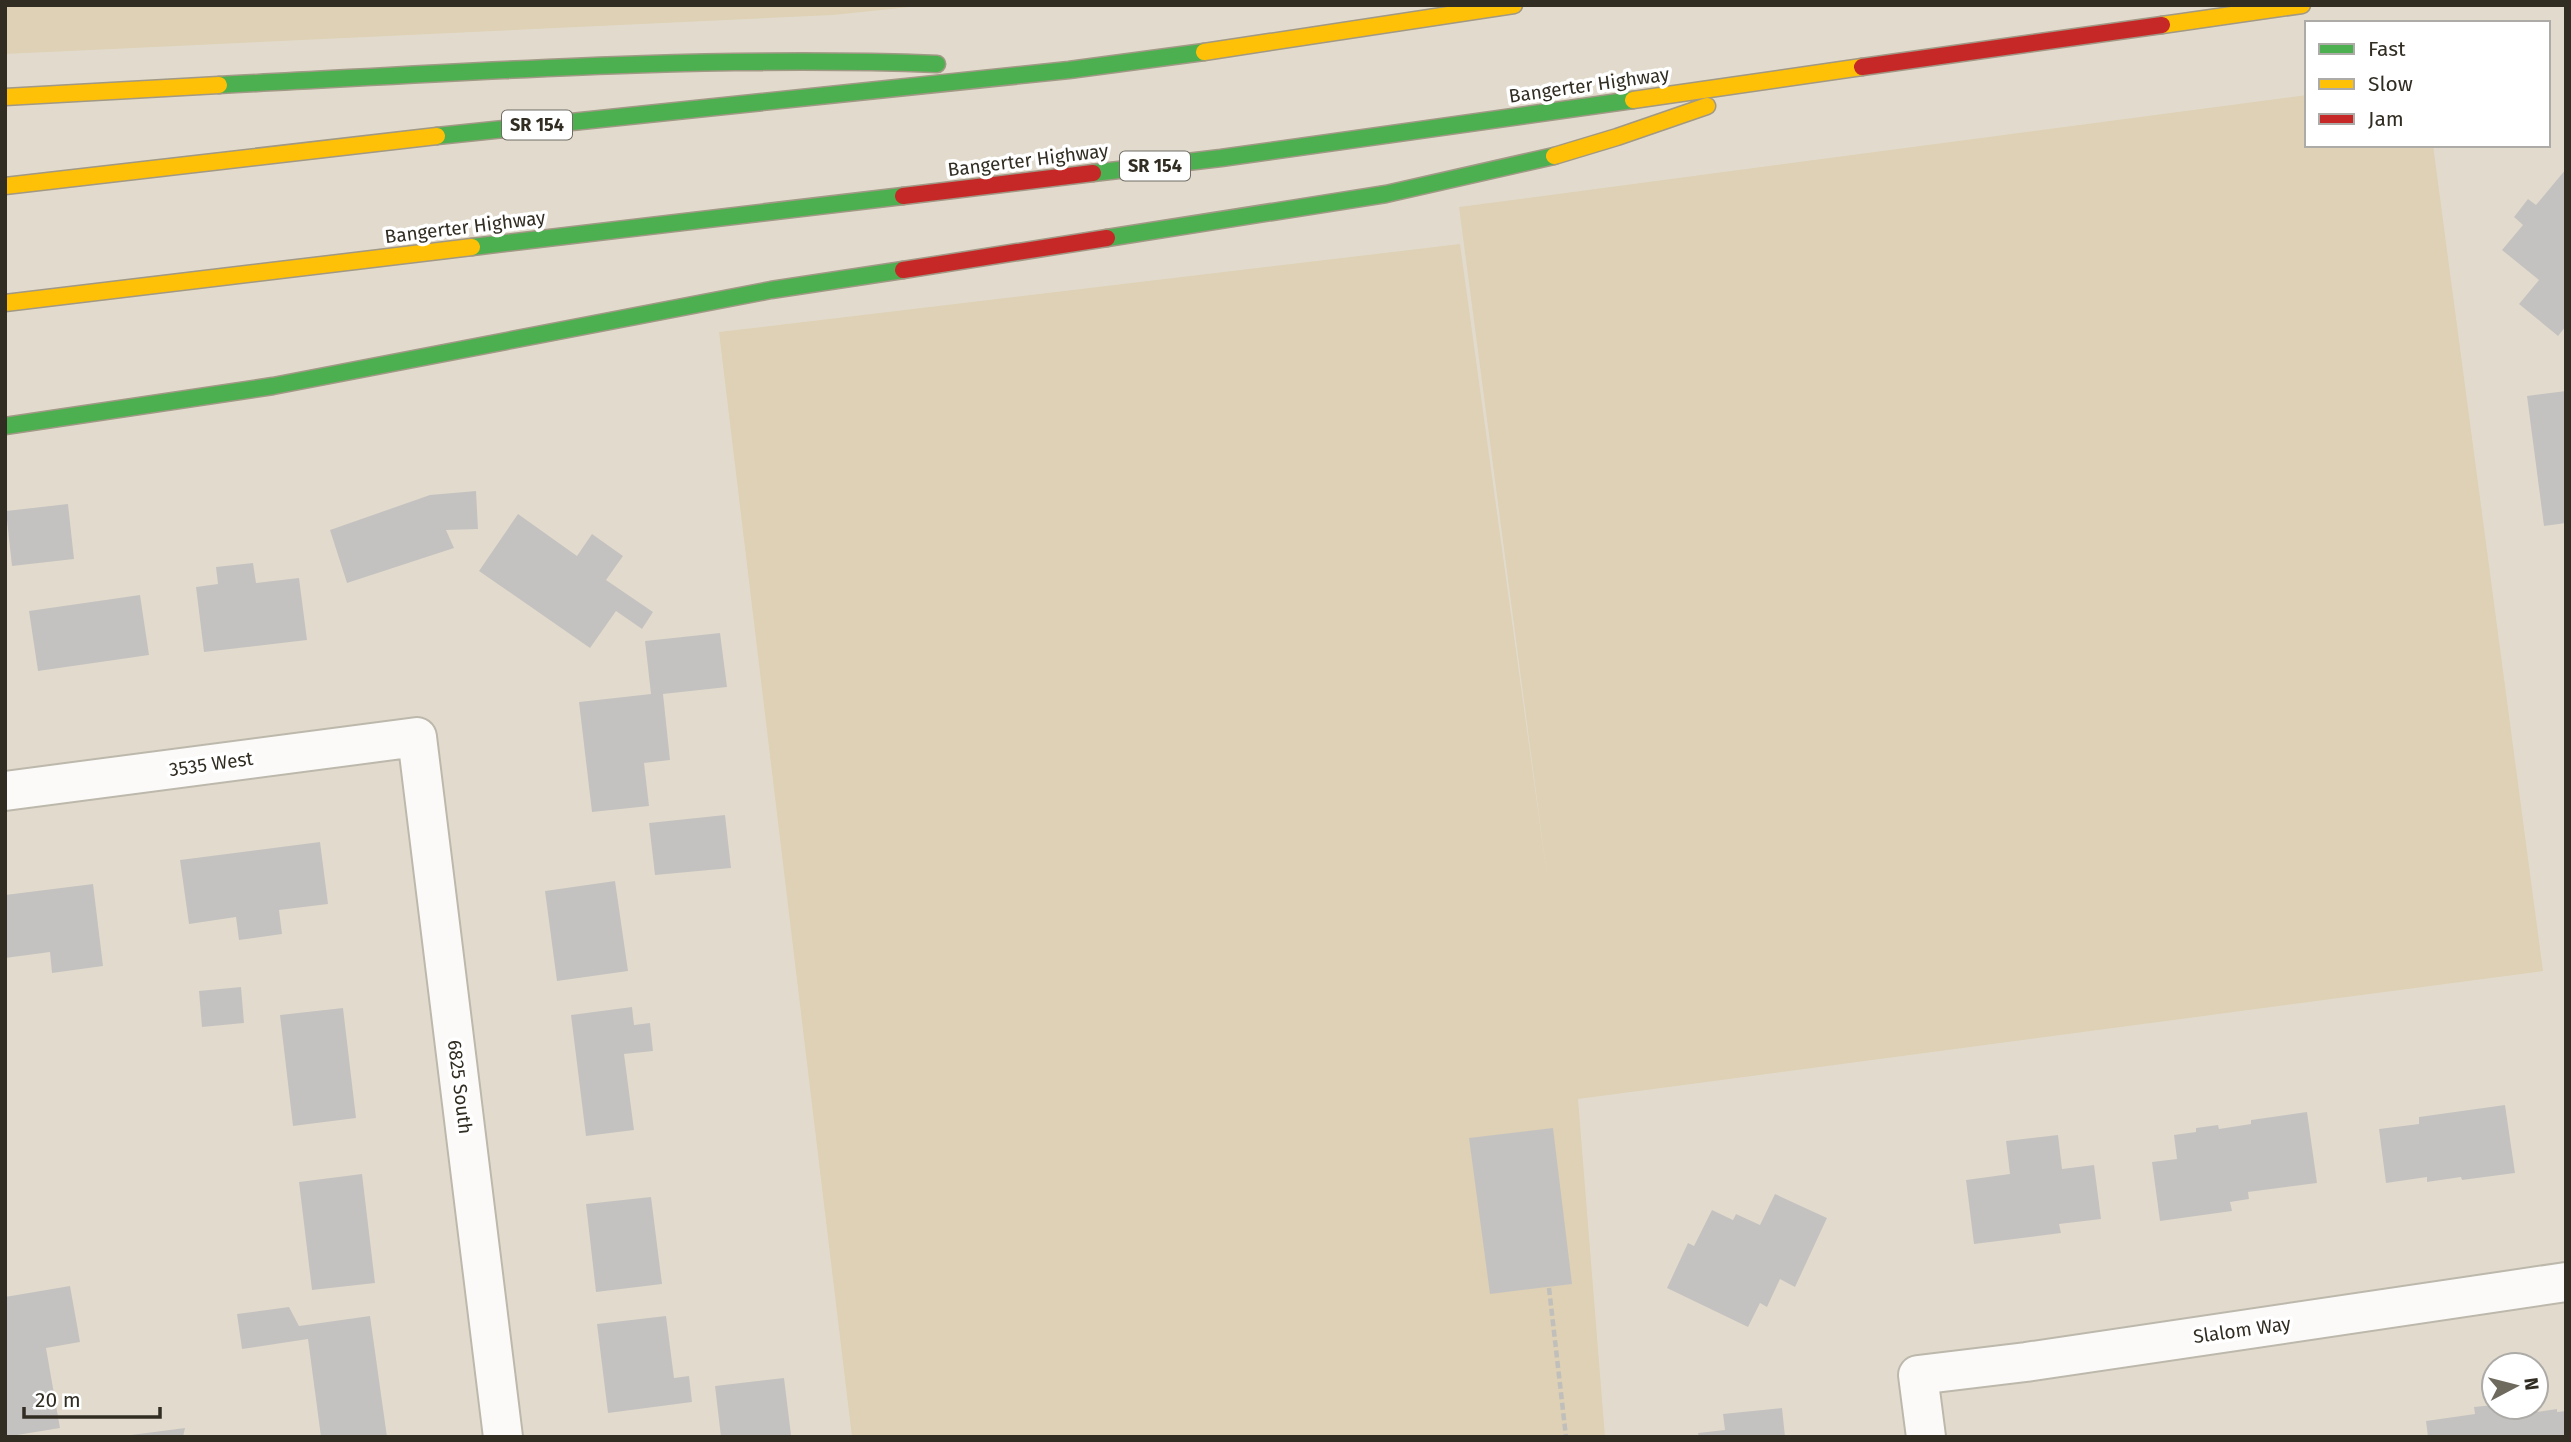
<svg xmlns="http://www.w3.org/2000/svg" width="2571" height="1442" viewBox="0 0 2571 1442" font-family="'Fira Sans',sans-serif">
<rect width="100%" height="100%" fill="#e2dbcd"/>
<path fill="#ded1b5" d="M5,5H929L833,15L5,54Z
M2307,95V145H2433L2543,971L1578,1099L1605,1437H852L719,332L1460,244L1548,883L1459,207Z"/>
<path fill="#c4c2c0" d="M2566,169V326L2558,336L2519,304L2539,280L2502,250L2523,225L2514,217L2528,199L2536,205Z
M2566,391V523L2544,526L2527,396Z
M476,491L478,529L446,530L454,548L347,583L330,530L430,495Z
M68,504L74,559L12,566L6,511Z
M518,514L577,556L592,534L623,556L606,580L653,612L642,629L616,611L590,648L479,571Z
M253,563L256,583L299,578L307,640L204,652L196,587L218,584L216,567Z
M140,595L149,655L38,671L29,611Z
M720,633L727,687L663,694L670,760L644,763L649,806L592,812L579,702L651,694L645,641Z
M725,815L731,868L655,875L649,823Z
M320,842L328,904L279,910L282,934L239,940L236,917L189,924L180,860Z
M615,881L628,971L557,981L545,891Z
M93,884L103,966L52,973L50,952L5,958V895Z
M241,987L244,1023L202,1027L199,991Z
M632,1007L634,1025L650,1023L653,1051L624,1054L634,1130L586,1136L571,1015Z
M343,1008L356,1118L293,1126L280,1015Z
M2505,1105L2515,1173L2462,1180L2461,1177L2427,1182V1177L2386,1183L2379,1129L2419,1124V1117Z
M2307,1112L2317,1183L2248,1192L2249,1199L2230,1202L2232,1211L2160,1221L2152,1162L2177,1159L2174,1135L2196,1132V1128L2218,1125L2219,1129L2251,1124V1120Z
M1553,1128L1572,1284L1490,1294L1469,1138Z
M2058,1135L2062,1169L2094,1165L2101,1219L2059,1224L2061,1233L1974,1244L1966,1180L2010,1174L2006,1141Z
M362,1174L375,1283L312,1290L299,1182Z
M1775,1194L1827,1218L1795,1287L1780,1279L1767,1307L1760,1303L1748,1327L1667,1288L1688,1243L1694,1246L1712,1210L1733,1220L1736,1214L1760,1225Z
M651,1197L662,1284L596,1292L586,1204Z
M70,1286L80,1342L46,1348L60,1428L5,1437V1297Z
M289,1307L299,1326L370,1316L387,1437H321L308,1339L242,1349L237,1314Z
M666,1316L674,1378L689,1376L692,1402L608,1413L597,1324Z
M784,1378L791,1435L721,1437L715,1386Z
M2494,1405V1407H2508L2509,1416L2557,1409V1412L2566,1411V1437H2428L2426,1421L2475,1414L2474,1407Z
M1782,1408L1785,1437H1699L1698,1433L1725,1430L1723,1414Z
M185,1428L183,1437H132L131,1435Z"/>
<g fill="none" stroke-linecap="round" stroke-linejoin="round">
<defs>
<path id="street" d="M5,791L417,737L503,1437
M1926,1437L1918,1375L2026,1362L2566,1282"/>
<path id="fast" d="M219,85C458,73 698,55 937,64
M437,136L1069,70L1204,52
M1093,173L1221,158L1633,100
M1107,238L1386,194L1554,156
M472,247L903,196
M5,426L273,386L771,290L903,270"/>
<path id="slow" d="M2162,25L2302,5
M1204,52L1514,5
M5,97L219,85
M1633,100L1862,67
M1554,156L1617,137L1707,106
M5,186L437,136
M5,303L472,247"/>
<path id="jam" d="M1862,67L2162,25
M903,196L1093,173
M903,270L1107,238"/>
</defs>
<use href="#street" stroke="#bdb8ac" stroke-width="42"/>
<use href="#fast" stroke="#a19885" stroke-width="19"/>
<use href="#slow" stroke="#a19885" stroke-width="19"/>
<use href="#jam" stroke="#a19885" stroke-width="19"/>
<path stroke="#c1bfbb" stroke-width="4.5" stroke-dasharray="7 3.5" stroke-linecap="butt" d="M1549,1288L1566,1437"/>
<use href="#street" stroke="#fbfaf8" stroke-width="38"/>
<use href="#fast" stroke="#4caf50" stroke-width="16"/>
<use href="#slow" stroke="#ffc107" stroke-width="16"/>
<use href="#jam" stroke="#c62828" stroke-width="16"/>
</g>
<g text-anchor="middle" dominant-baseline="central" stroke-width="7" stroke-linejoin="round" paint-order="stroke">
<g fill="#fff" stroke="#6f6c65" stroke-width="2">
<rect x="502" y="110.5" width="70" height="29" rx="5"/>
<rect x="1120" y="151.5" width="70" height="29" rx="5"/>
</g>
<g font-size="18" font-weight="bold" fill="#312d23">
<text x="537" y="125">SR 154</text>
<text x="1155" y="166">SR 154</text>
</g>
<g font-size="19" fill="#312d23" stroke="#fff">
<text transform="translate(1589 85) rotate(-8)">Bangerter Highway</text>
<text transform="translate(1028 160) rotate(-7)">Bangerter Highway</text>
<text transform="translate(465 227) rotate(-7)">Bangerter Highway</text>
<text transform="translate(211 764) rotate(-8)">3535 West</text>
<text transform="translate(460 1087) rotate(83)">6825 South</text>
<text transform="translate(2242 1330) rotate(-8)">Slalom Way</text>
</g>
</g>
<rect width="2571" height="1442" fill="none" stroke="#312d23" stroke-width="14"/>
<rect x="2305" y="21" width="245" height="126" fill="#ffffff" stroke="#adaba7" stroke-width="2"/>
<rect x="2319" y="44" width="35" height="10" fill="#4caf50" stroke="#adaba7" stroke-width="2"/>
<text x="2368" y="56" font-size="21" fill="#312d23">Fast</text>
<rect x="2319" y="79" width="35" height="10" fill="#ffc107" stroke="#adaba7" stroke-width="2"/>
<text x="2368" y="91" font-size="21" fill="#312d23">Slow</text>
<rect x="2319" y="114" width="35" height="10" fill="#c62828" stroke="#adaba7" stroke-width="2"/>
<text x="2368" y="126" font-size="21" fill="#312d23">Jam</text>
<g transform="translate(2515 1386) rotate(83)"><circle r="33" fill="#ffffff" stroke="#adaba7" stroke-width="2"/>
<path d="M0-5L12 26L0 18L-12 26Z" fill="#6f6a5e"/>
<text y="-10" font-size="19" font-weight="bold" text-anchor="middle" fill="#312d23">N</text>
</g>
<path d="M24 1407v10h136v-10" fill="none" stroke="#312d23" stroke-width="3.5"/>
<text x="35" y="1407" font-size="21" fill="#312d23" stroke="#ffffff" stroke-width="5" paint-order="stroke">20 m</text>
</svg>
